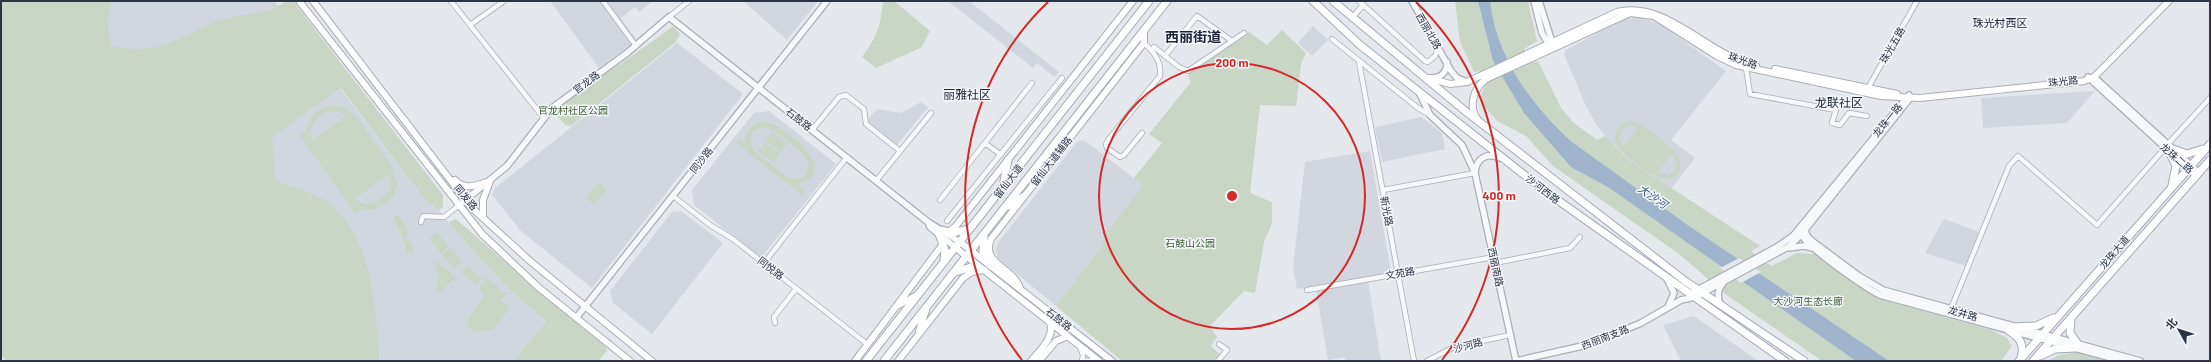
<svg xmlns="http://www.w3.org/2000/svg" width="2211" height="362" viewBox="0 0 2211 362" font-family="Barlow,'Noto Sans SC',sans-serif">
<rect width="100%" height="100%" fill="#e4e7ec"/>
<path fill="#d2d6de" d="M1,1H274L421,195L437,207L453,228L507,287L546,321L514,361H182Z
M550,1H653L639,12L635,7L621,18L637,40L599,68Z
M743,1H818L787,40Z
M948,1H969L1059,72L1054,77L1037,63L1033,68Z
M1639,17L1660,24L1726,71L1671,140L1695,158L1672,188L1627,159L1605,136L1596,124L1585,104L1564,54L1566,50L1624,19Z
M1313,26L1328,40L1312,56L1298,43Z
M677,43L743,94L592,288L521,231L492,195L495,188Z
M2095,91L2067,123L1983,128L1981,98Z
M921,102L928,107L897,145L867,121L877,109L901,113Z
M769,111L836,164L761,258L694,205L692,190L754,113Z
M1421,117L1442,133L1445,149L1382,162L1375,127Z
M1084,140L1144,186L1105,235L1102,246L1056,306L1000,260L997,256L996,250L997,244L1077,142Z
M1370,151L1391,273L1297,289L1293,267L1305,162Z
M681,211L723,243L652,334L613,303L610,291L672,212Z
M1944,219L1979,232L1966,266L1925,253Z
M1368,281L1381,361H1346L1345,357L1328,360L1316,290Z
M1694,316L1758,361H1681L1663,325Z"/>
<path fill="#c9d6c5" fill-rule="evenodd" d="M1,1H111L108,22L111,46C159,56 174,39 215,22C231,15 251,16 269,10C280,7 280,1 293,1L443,195V207L439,210L421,195L341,88L272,137L275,180C287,185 323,196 331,204C374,244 375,307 379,361H7L1,356Z
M887,1H894L930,31L922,47L876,68L862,57C877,37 880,27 883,3Z
M1455,1H1528L1537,41L1524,49L1531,63L1538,61L1561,108L1574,123L1597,140L1605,136L1627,159L1760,246L1751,251L1772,266L1797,253L1815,254L1869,293L1891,302L1991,330L2007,338L2012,346L2001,361H1822L1728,296L1679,254L1553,166L1526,136L1497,121L1484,106L1481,97L1486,81L1479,71L1474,72L1460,42Z
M673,26L680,34L676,42L571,126L565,125L554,112L556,108C595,80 635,55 673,26Z
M1282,30L1306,53L1301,64L1296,106L1260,105L1250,193L1272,202V223L1264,242L1255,293L1244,291L1210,326L1217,337L1211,346L1220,355L1215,361H1122L1056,306L1102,246L1105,235L1143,186L1134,178L1162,143L1149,134L1191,82L1188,75L1249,32L1267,45Z
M330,106C338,106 344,107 350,111C359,118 365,129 371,138C384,155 412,184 386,203C379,209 370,211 360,209L361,210L356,214L300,136C314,125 305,112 330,106ZM328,111L341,112L347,115L312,141C309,127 315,117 328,111ZM390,174L391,188L381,199L367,205L354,199Z
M764,121C784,124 844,173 797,184L805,191L802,195L736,143L739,139L745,143C745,131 752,123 764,121ZM764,127C775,128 807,154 809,165C805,194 779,170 768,162C763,158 755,154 752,147C747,137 754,128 764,127Z
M1630,121C1643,122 1680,151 1681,164C1674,201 1630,159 1618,147C1612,136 1617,123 1630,121ZM1631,125L1638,128L1624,146C1616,138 1619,128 1631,125ZM1672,154L1677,161L1675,170L1668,175L1657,173Z
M772,132L787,144L781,152L766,141Z
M765,142L780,154L773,162L758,151Z
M598,183L607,189L594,205L586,198Z
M398,215L408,229L406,238L413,246V253H407L403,237L393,217Z
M456,219L555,305L605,346L607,350L599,361H514L546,321L507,287L453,228L449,222Z
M437,232L448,246L441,253L429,239Z
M450,248L462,262L453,268L442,254Z
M437,261L456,278L454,281L452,280L441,292L436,289L439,277L435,262Z
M467,266L482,278L476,285L461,273Z
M486,278L506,294L501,301L510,308L493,330L475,332L468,326L466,322L484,297L479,287Z
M2077,352L2105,361H2048L2059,355Z"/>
<path fill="#9fb4cc" d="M1478,1H1490C1496,57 1531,105 1572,142L1686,224L1889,361H1856L1608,187L1571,167L1524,113L1493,61Z"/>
<path fill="#e4e7ec" d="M1739,258L1761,272L1741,283L1720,268Z"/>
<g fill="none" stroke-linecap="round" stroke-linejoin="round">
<defs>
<path id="minor" d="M451,1L543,117
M603,1L636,46
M1359,1L1425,61L1428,62L1435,56L1439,47
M669,17L689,1
M1353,17L1363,5
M470,25L504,1
M1332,39L1418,108L1430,115
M1154,47L1179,67L1188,71L1244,33
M1165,56L1197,16L1232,41
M1359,62L1414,361
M1746,68L1750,94L1836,110L1832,123L1840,125L1849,113L1867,116
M1868,88L1917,1
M812,130L839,97L846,95L864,109L866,124L900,151
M1142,133L1124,155L1120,157L1107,148L1106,144L1109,139L1160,76C1162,62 1154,52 1144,43
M2168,144L2210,98
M1001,155L985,143L1032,83
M876,181L931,113
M1383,190L1475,173
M673,196L710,225L733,239L867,344
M940,200L985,143
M947,221L1062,78
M421,222L423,216L444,217L458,206
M764,263L847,157
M1495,263L1570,248L1580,237
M1307,290L1494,257
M1950,311L2009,166L2018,156L2097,225L2165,148
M775,323L774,317L796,289
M1080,347L1083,355L1082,361
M1085,361L1097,360
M1218,361L1227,350L1219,344
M1427,361L1454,347L1510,335"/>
<path id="tertiary" d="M1412,1L1451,71L1457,78L1467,82
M1534,1L1542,33L1550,47
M1539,1L1552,42L1551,46
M2088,77L2193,173L2197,174
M2094,77L2196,170L2197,174
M1431,78C1441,78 1447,72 1447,62
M1419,92L1430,115L1462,145L1475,173L1516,361
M1475,173C1476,158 1487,152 1500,158
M458,206L507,166L552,108L627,53L669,17L928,222L960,242
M928,222L930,227L956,248
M1805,230L1807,236L1812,241L1859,276L1883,290L2140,361
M1800,232C1803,245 1866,288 1880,295L2122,361
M1788,248L1804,246L1813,248
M1667,279L1674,293L1668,307
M1721,305C1716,297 1718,289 1724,282
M576,318L827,1
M1516,361L1591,344L1641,323L1681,300L1695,297L1788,247L1800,236L1910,98L1909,95L1793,236L1777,247L1690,294L1688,297"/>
<path id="secondary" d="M299,1L482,234L538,287L630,361
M313,1L471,207L530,261L652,361
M1775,69L1897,94
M1428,78L1450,84L1467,82L1617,12C1667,0 1708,56 1756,66
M1478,120C1468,107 1473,89 1486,79L1630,13L1654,16L1717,56L1736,65L1881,96L1920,98L2084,81L2094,77L2104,67L2169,1
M455,180C466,191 477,185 490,181
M483,216V200L490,181
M947,233L955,227L1133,1
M960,242L1112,361
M956,248L1099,361
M1020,289C1015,268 980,264 991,239L1144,43V30
M899,305L917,295
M919,331L926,310
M855,361L943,244
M898,361L963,278L972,272L982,270
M1031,361C1040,350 1055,337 1050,323
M1039,361L1056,341L1068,336"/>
<path id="primary" d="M1313,1L1360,45L1542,189L1785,361
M1333,1L1464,110L1685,281L1804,361
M2173,149L2187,154L2203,149
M2170,153L2176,166L2172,185
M1003,186L1008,160
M1009,206L1023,197
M942,230L952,233L969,229
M939,234L945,250L944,261
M984,237L983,252L991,266
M956,272L971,267L984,270
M2071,319L2070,333L2078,344
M2013,327L2036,326L2053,318
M2009,331C2019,337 2025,344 2021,357
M2040,356L2055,349L2075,348
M866,361L1149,1
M884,361L1167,1
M2019,361L2210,144
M2033,361L2210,160"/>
</defs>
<use href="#minor" stroke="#a9aeb7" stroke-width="6"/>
<use href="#tertiary" stroke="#a9aeb7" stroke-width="8"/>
<use href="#secondary" stroke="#a9aeb7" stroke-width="8"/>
<use href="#primary" stroke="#a3abb8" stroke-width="9"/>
<use href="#minor" stroke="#f7f8fa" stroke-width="4.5"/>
<use href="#tertiary" stroke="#f7f8fa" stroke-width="5.5"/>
<use href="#secondary" stroke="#fff" stroke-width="6"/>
<use href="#primary" stroke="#fff" stroke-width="7"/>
</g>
<g fill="none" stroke="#d62828" stroke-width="2">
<circle cx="1232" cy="196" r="133"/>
<path d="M1022 360A267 267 0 0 1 1048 2M1416 2A267 267 0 0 1 1442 360"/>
</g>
<g text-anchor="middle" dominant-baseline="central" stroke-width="3" stroke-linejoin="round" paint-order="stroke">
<g font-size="10" fill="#2b3445" stroke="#f4f6f9">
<text transform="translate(1429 31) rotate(60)">西丽北路</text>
<text transform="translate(1892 45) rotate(-60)">珠光五路</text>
<text transform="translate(1743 60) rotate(19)">珠光路</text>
<text transform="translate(2063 81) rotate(-6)">珠光路</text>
<text transform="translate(586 82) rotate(-37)">官龙路</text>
<text transform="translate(799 119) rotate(38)">石鼓路</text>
<text transform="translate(1887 120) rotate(-51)">龙珠一路</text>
<text transform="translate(2177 158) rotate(41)">龙珠二路</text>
<text transform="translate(701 160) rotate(-52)">同沙路</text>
<text transform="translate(1051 161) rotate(-52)">留仙大道辅路</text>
<text transform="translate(1008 181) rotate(-52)">留仙大道</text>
<text transform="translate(1543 189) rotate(38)">沙河西路</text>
<text transform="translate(466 197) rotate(49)">同发路</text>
<text transform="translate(1387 211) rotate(79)">新光路</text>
<text transform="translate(2114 252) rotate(-49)">龙珠大道</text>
<text transform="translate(1496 267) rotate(78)">西丽南路</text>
<text transform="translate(771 268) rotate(38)">同悦路</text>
<text transform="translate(1400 273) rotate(-10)">文苑路</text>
<text transform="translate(1963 313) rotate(16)">龙井路</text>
<text transform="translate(1059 319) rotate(38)">石鼓路</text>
<text transform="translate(1605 337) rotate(-21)">西丽南支路</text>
<text transform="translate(1468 345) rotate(-15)">沙河路</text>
</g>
<g font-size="10" fill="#3f6138" stroke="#f4f6f9">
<text x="573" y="110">官龙村社区公园</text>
<text x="1190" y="243">石鼓山公园</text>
<text x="1808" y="301">大沙河生态长廊</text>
</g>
<g font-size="11" fill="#1d2536" stroke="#f4f6f9">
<text x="2000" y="22">珠光村西区</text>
</g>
<g font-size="11" font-style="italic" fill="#34527a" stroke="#f4f6f9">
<text transform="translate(1653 196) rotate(35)">大沙河</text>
</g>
<g font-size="12" fill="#1d2536" stroke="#f4f6f9">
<text x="967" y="94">丽雅社区</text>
<text x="1839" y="102">龙联社区</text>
</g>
<g font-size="14" font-weight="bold" fill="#1d2536" stroke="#f4f6f9">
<text x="1193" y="36">西丽街道</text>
</g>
</g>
<circle cx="1232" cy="196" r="6" fill="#d62828" stroke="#f4f6f9" stroke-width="2"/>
<g font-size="12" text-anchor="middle" font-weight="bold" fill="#d62828" stroke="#f4f6f9" stroke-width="3" stroke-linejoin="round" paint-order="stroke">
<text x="1232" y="67">200 m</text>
<text x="1499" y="200">400 m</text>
</g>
<rect width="2211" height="362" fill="none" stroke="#2b3445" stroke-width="4"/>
<g transform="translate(2179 330) rotate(309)" stroke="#f4f6f9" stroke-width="3" paint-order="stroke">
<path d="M0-3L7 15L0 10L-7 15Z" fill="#2b3445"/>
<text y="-6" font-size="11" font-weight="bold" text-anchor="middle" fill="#2b3445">北</text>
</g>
</svg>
